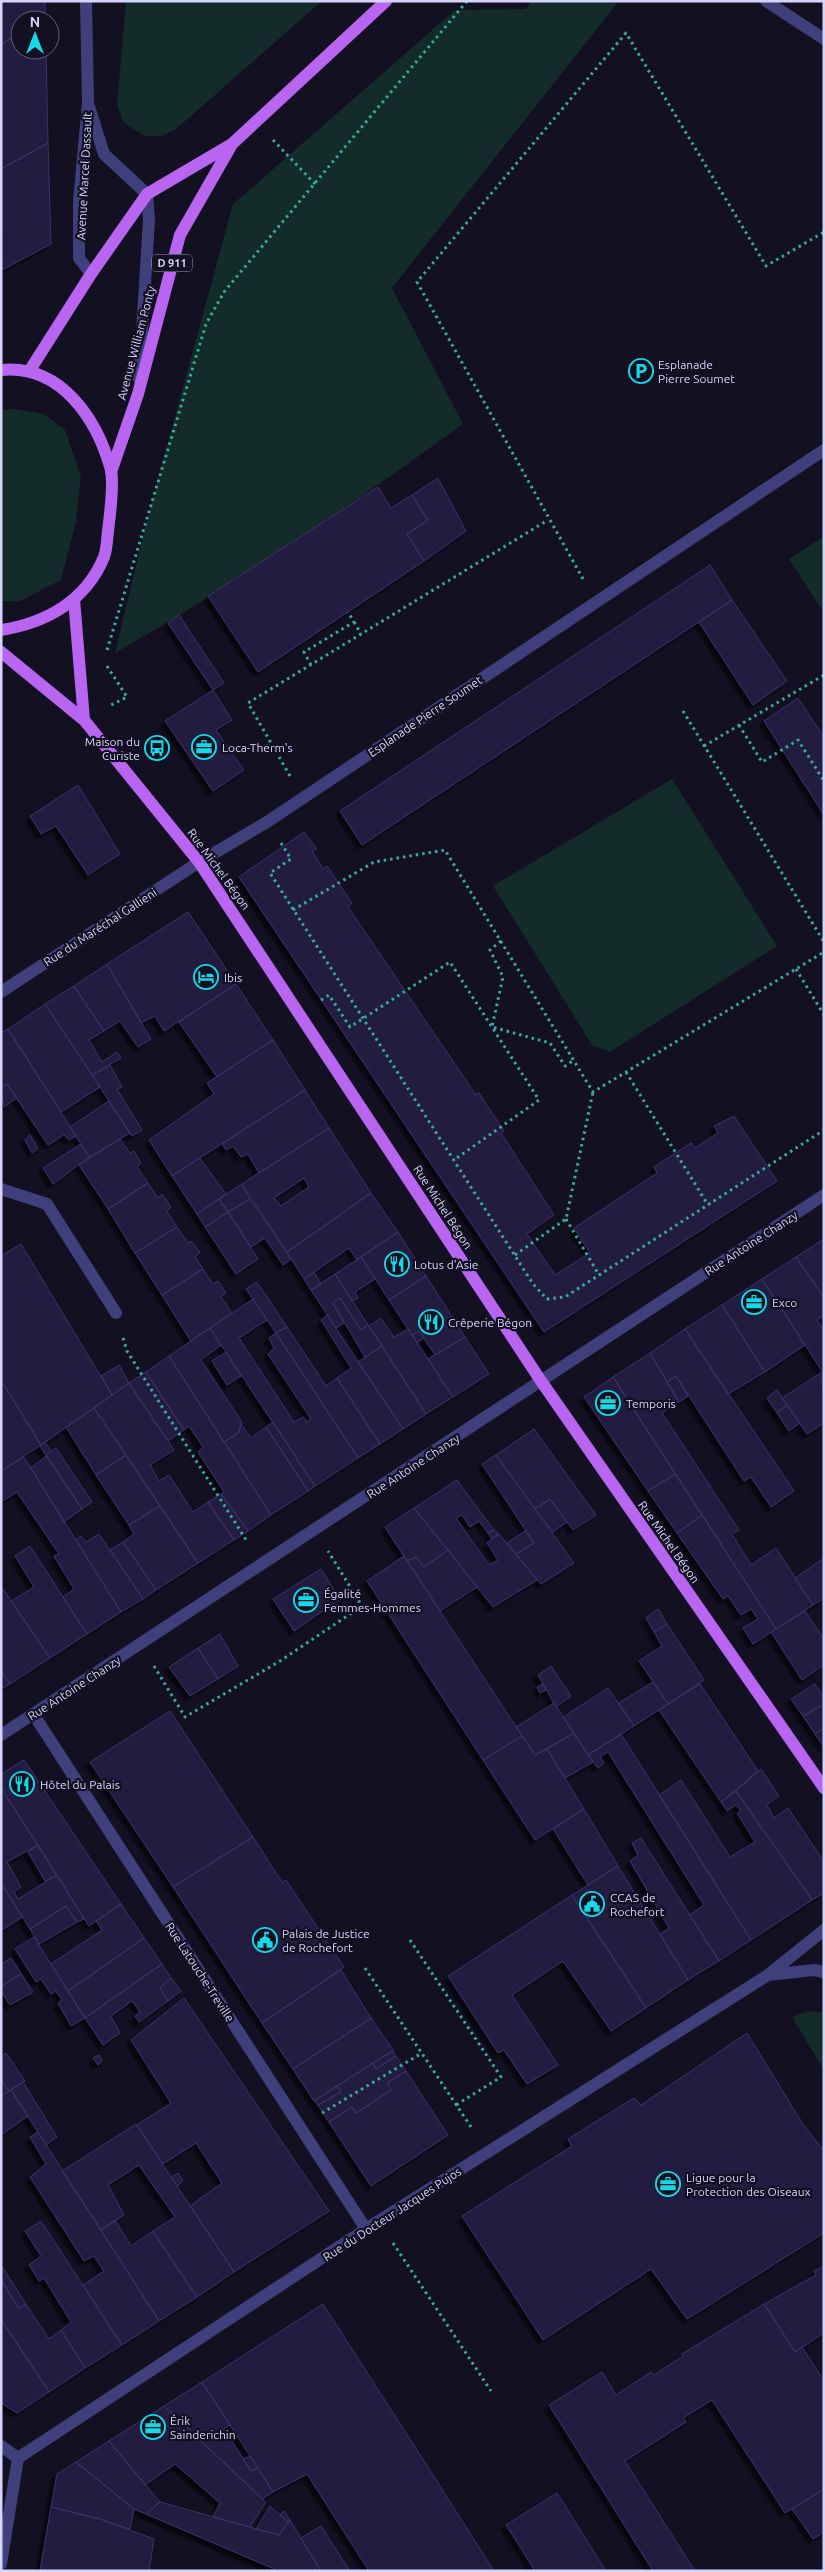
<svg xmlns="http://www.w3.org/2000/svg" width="825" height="2572" viewBox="0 0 825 2572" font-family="Ubuntu,sans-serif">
<defs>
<filter id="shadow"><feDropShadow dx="-4.5" dy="4.5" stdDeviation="1" flood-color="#0009"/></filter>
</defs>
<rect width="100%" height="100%" fill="#121021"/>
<path fill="#132b29" d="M126,1H322L175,130L161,136H145L124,123L117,105Z
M531,1H619L392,288L463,424C351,506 235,584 115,653L148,516L233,204L455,10L526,9Z
M15,409L44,414L65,430L81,477L76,521L61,580L20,601H1V410Z
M824,536V613L789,559Z
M672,779L777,946L610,1052L592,1045L493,886Z
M808,2011L824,2013V2070L792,2017Z"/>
<path fill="#231d41" stroke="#3b326a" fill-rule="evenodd" filter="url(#shadow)" d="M1,1H45V20H20V34L1,44Z
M20,34V50H46L48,143L1,169V44Z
M48,143L51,244L2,270L1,169Z
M438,478L466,531L424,561L407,534L428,520L412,495Z
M378,487L391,508L412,495L428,520L407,534L424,561L258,672L208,596Z
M710,565L732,600L362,845L340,811Z
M732,600L787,681L753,705L699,622Z
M179,615L224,683L213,690L168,623Z
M213,690L232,720L216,730L244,770L213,791L165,721Z
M798,698L824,737V815L764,721Z
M78,785L120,854L88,875L56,826L41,834L30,816Z
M304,832L317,849L312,851L323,869L327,866L352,903L348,907L476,1095L479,1093L504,1131L501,1133L554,1215L527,1234L555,1275L590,1253L574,1228L657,1173L654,1167L691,1143L695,1148L718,1133L714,1126L734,1116L777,1181L544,1332L239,877Z
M188,912L236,984L164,1031L155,1016L141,1023L107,964Z
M107,964L151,1039L138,1047L120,1021L104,1031L74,986Z
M236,984L273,1040L217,1077L179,1022Z
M74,986L104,1031L89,1040L102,1062L117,1052L121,1058L92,1075L45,1004Z
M45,1004L100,1087L61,1112L8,1029Z
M8,1029L61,1112L76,1136L69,1140L64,1135L48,1145L7,1084L1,1088V1033Z
M273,1040L305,1090L172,1176L149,1140L214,1094L207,1083Z
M110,1065L122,1087L117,1089L142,1130L132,1136L92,1075Z
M7,1084L17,1098L4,1107L1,1088Z
M305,1090L329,1128L259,1173L248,1154L241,1157L233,1146L226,1150L222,1144Z
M109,1101L130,1133L89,1157L70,1127Z
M329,1128L371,1193L287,1252L242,1184ZM304,1178L309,1187L281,1206L274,1198Z
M30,1135L38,1148L32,1153L25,1140Z
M120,1139L130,1153L134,1151L141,1163L137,1167L148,1183L108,1209L79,1165Z
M81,1144L89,1157L53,1184L43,1168Z
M200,1158L226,1194L197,1214L172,1176Z
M148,1183L158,1198L162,1194L171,1207L167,1211L177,1227L135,1253L108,1209Z
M242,1184L250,1199L228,1212L219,1199Z
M371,1193L398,1232L357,1260L349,1248L304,1279L287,1252Z
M219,1199L228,1212L205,1227L197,1214Z
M250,1199L291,1259L283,1265L265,1238L251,1247L228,1212Z
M228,1212L258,1259L236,1274L205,1227Z
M177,1227L188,1243L191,1241L200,1252L195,1257L203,1269L162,1295L135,1253Z
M398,1232L426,1276L389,1300L361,1257Z
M824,1239V1298L796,1257Z
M21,1244L112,1395L41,1445L1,1380V1256Z
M361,1257L375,1279L355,1292L358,1298L352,1301L335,1274Z
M796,1257L824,1298V1315L817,1320L824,1331V1374L762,1279Z
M203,1269L213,1284L218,1281L226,1293L221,1297L232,1313L191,1341L162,1295Z
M314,1272L321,1284L311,1290L304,1279Z
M335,1274L368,1325L361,1330L340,1298L333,1303L344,1323L336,1328L311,1290Z
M426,1276L465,1337L435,1355L419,1331L412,1335L389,1300Z
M762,1279L805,1345L765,1372L722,1305Z
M257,1282L287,1327L276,1333L246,1289Z
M340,1298L361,1330L368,1325L382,1346L365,1357L333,1303Z
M253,1299L267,1320L239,1338L294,1422L303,1417L307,1422L311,1419L268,1354L274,1348L269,1338L276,1333L358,1458L315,1486L210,1328Z
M722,1305L765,1372L728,1394L685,1329Z
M327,1315L403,1429L380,1444L337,1378L351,1368L321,1320Z
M381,1318L394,1337L408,1329L453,1397L426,1414L369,1326Z
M287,1327L326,1386L337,1378L380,1444L358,1458L276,1333Z
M210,1328L221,1345L201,1360L242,1422L239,1432L224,1442L169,1356Z
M685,1329L794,1491L771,1507L751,1477L744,1481L676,1376L667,1382L650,1353Z
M419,1331L424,1338L417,1343L412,1335Z
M465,1337L489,1374L453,1397L428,1359Z
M382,1346L426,1414L403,1429L358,1362Z
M226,1352L241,1376L227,1385L212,1361Z
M650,1353L679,1402L662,1413L739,1530L732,1534L751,1565L776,1548L813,1605L776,1629L613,1377Z
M169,1356L271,1515L248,1531L221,1494L224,1492L198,1452L203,1447L189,1426L184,1430L146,1372Z
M119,1365L129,1383L112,1395L101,1376Z
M146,1372L184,1430L168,1441L129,1383Z
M822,1372L824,1423L807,1434L782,1398Z
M676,1376L688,1396L679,1402L667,1382Z
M613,1377L675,1474L648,1491L584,1397Z
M1,1380L41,1445L1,1471Z
M129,1383L174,1450L150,1465L159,1481L169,1475L193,1512L208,1502L234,1540L198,1563L94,1408Z
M777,1390L787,1405L777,1413L767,1398Z
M787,1405L800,1423L789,1431L777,1413Z
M94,1408L126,1455L96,1475L66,1427Z
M273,1422L315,1486L308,1491L266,1427Z
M241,1424L251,1438L266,1427L308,1491L271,1515L224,1442L239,1432Z
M534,1429L596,1515L573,1530L550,1499L535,1509L496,1455Z
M45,1442L51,1451L46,1455L40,1446Z
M56,1448L92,1502L82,1509L46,1455Z
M126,1455L160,1506L129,1525L96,1475Z
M496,1455L574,1563L541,1584L516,1554L534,1543L482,1464Z
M46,1456L82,1509L64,1522L31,1468Z
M24,1457L121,1612L87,1634L63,1597L74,1589L54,1556L59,1554L17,1492L1,1502V1471Z
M675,1474L702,1515L677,1533L648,1491Z
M457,1480L494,1530L488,1533L479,1521L470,1527L462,1515L456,1518L489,1565L498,1560L487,1543L499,1534L537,1580L493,1607L414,1508Z
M221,1494L248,1531L234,1540L208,1502Z
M550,1499L567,1522L553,1532L535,1509Z
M160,1506L198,1563L156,1590L123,1542L134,1534L129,1525Z
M414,1508L448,1550L424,1567L416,1557L407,1561L385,1527Z
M702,1515L776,1629L753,1644L743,1628L758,1619L751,1609L741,1615L728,1596L723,1599L677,1533Z
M494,1530L499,1534L491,1538L488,1533Z
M525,1531L534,1543L516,1554L507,1543Z
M99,1534L143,1599L121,1612L76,1540L81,1536L86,1542Z
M123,1542L156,1590L143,1599L110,1550Z
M30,1546L87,1634L50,1658L11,1601L34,1587L15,1556Z
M448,1550L477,1587L440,1611L407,1561L416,1557L424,1567Z
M404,1556L522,1736L483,1760L367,1581Z
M824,1558V1598L813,1605L795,1578Z
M321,1569L340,1599L294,1631L273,1599Z
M1,1586L50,1658L10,1684L1,1671Z
M658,1609L667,1624L654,1632L646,1618Z
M805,1611L824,1639V1665L802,1680L771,1632Z
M667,1624L704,1680L668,1704L639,1661L662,1646L654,1632Z
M220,1634L238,1666L218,1679L198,1648Z
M198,1648L218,1679L190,1696L169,1667Z
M551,1666L571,1696L556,1707L538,1675Z
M1,1671L10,1684L1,1689Z
M653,1682L668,1704L634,1726L619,1703Z
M542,1684L546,1690L540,1693L537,1687Z
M700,1684L758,1771L721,1802L659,1710Z
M815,1684L824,1697V1704L803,1716L791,1699Z
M608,1688L634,1726L588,1755L563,1717Z
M554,1703L574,1733L535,1755L516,1727Z
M824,1704V1728L815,1734L803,1716Z
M170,1711L253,1837L173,1887L90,1762Z
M824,1728V1747L815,1734Z
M574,1733L593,1762L565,1778L547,1749Z
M621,1734L751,1940L719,1961L690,1915L704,1905L608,1752L600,1757L604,1763L598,1768L588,1755Z
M522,1736L535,1755L547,1749L584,1809L535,1840L483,1760Z
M24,1760L121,1904L89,1926L1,1788V1774Z
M761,1769L779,1796L767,1805L774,1818L788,1808L824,1862V1893L812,1900L736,1791Z
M681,1780L730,1857L755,1842L737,1813L741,1811L736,1805L727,1811L721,1802L736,1791L812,1900L751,1940L659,1795Z
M1,1788L38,1845L7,1862L21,1887L14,1892L18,1899L57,1875L84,1919L77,1922L66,1906L30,1929L1,1883Z
M584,1809L618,1866L588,1885L553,1829Z
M253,1837L282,1882L286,1880L344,1967L262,2023L173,1887Z
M641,1838L719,1961L688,1980L660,1934L669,1928L630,1861L638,1855L632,1843Z
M38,1845L57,1875L45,1881L28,1852Z
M618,1866L688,1980L646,2008L572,1895Z
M1,1883L22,1917L1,1931Z
M572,1895L646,2008L611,2031L563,1961L512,1995L558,2065L527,2084L504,2050L498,2053L448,1976Z
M121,1904L144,1938L68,1991L51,1964L102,1930L96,1921Z
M66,1906L77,1922L39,1944L30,1929Z
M34,1937L85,2018L71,2026L58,2003L62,2000L56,1991L51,1994L41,1979L36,1982L15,1949Z
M144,1938L162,1964L85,2018L68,1991Z
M11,1958L21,1974L1,1986V1964Z
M162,1964L171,1978L160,1988L168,2001L139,2022L135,2016L140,2012L132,2001L111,2016L120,2033L103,2045L85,2018Z
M341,1970L371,2018L293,2069L262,2023Z
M21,1974L33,1992L10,2005L1,1991V1986Z
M171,1978L181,1991L168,2001L160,1988Z
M184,1998L329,2211L234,2272L190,2206L222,2183L196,2143L163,2164L137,2125L171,2103L131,2040Z
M371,2018L393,2050L314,2101L293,2069Z
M747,2033L803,2124L824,2151V2233L687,2319L651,2269L543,2340L462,2216L572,2146L568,2139L634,2098L641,2105Z
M393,2051L396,2056L376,2069L373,2063Z
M6,2053L25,2081L9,2091L1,2079V2056Z
M99,2055L102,2061L98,2065L93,2058Z
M396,2056L406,2071L387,2083L391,2090L356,2113L352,2107L329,2122L318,2105L341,2092L337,2086L373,2063L376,2069Z
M406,2071L448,2135L371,2186L329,2122L352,2107L356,2113L391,2090L387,2083Z
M1,2079L9,2091L1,2096Z
M23,2082L57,2137L46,2145L11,2090Z
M337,2086L341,2092L318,2105L314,2101Z
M11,2090L28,2116L1,2135V2096Z
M136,2124L234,2272L197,2297L153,2231L175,2217L139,2165L108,2185L124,2215L101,2230L62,2171Z
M38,2132L159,2321L122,2345L83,2285L104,2271L94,2256L84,2261L30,2177L46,2164L30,2137Z
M178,2173L183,2181L177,2186L171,2177Z
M115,2220L131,2246L153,2231L197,2297L159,2321L101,2230Z
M41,2221L122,2345L85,2368L61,2330L71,2322L44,2278L39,2281L29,2265L41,2256L25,2231Z
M1,2265L26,2304L19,2309L1,2280Z
M824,2266V2333L795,2352L764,2304L816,2275L814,2271Z
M1,2280L19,2309L26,2304L49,2339L61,2330L85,2368L49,2392L1,2319Z
M323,2304L433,2475L494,2571H369L307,2474L273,2492L258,2468L202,2382Z
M764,2304L795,2352L802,2347L824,2381V2489L785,2513L712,2400L683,2418L686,2422L625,2461L695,2571H653L549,2405L602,2372L616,2395L651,2372L654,2375L683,2356L682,2354Z
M1,2319L49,2392L17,2413L1,2403Z
M202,2382L230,2425L224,2429L251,2471L258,2468L273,2492L262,2499L164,2406Z
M164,2406L266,2502L250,2527L213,2517L220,2503L175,2464L145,2485L109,2441Z
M109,2441L160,2502L146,2514L134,2509L76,2462Z
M250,2456L258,2468L251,2471L243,2459Z
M76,2462L134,2509L130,2529L100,2519L51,2507L57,2474Z
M824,2489V2532L813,2539L792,2509Z
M557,2493L606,2571H535L506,2525Z
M160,2502L279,2535L290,2520L321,2571H279L146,2514Z
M270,2506L288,2522L279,2535L256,2529Z
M51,2507L100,2519L154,2539L149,2571H40Z
M284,2511L290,2520L288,2522L280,2515Z
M321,2526L350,2571H321L306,2547L301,2538Z"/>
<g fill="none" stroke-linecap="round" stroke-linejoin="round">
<path stroke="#39aa9f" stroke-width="3" stroke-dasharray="2.5 4" stroke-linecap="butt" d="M273,140L315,184
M583,579L417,282L626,33L766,266L824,232
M354,622L361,634
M107,650L206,324L224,292L467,1
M311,665L304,652L354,622L348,612
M107,666L127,697L109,706
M683,711L824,942
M739,725L762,762L798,740L824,781
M704,746L824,675
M290,776L248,703L548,520
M281,843L291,859L270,873L533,1284L547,1299L565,1297L824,1130
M293,910L374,862L445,850L593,1092L824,952
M501,941L490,950L503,977L492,1027L550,1043L565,1066L574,1060
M796,969L824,1015
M321,1000L329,995L350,1027L450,962L539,1100L454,1160
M626,1072L708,1205
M566,1219L599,1275
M515,1255L566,1219L593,1092
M123,1338L127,1351L248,1543
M154,1666L185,1717L280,1661L362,1606L328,1551
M410,1940L501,2077L456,2105
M365,1968L473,2130
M322,2113L422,2053
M393,2243L491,2391"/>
<path stroke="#3f3f7c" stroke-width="12" d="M86,1L88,103L79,202V258L91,274
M766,1L824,39
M88,103L104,154L147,194L149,220L139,379
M1,992L199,862L267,822L824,450
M1,1189L47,1204L116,1313
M34,1715L366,2229
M1,1735L824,1195
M768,1975L814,1970L824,1972
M1,2446L18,2458
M18,2458L366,2229L768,1975L824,1930
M1,2564L18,2458"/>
<path stroke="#b865f1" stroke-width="12" d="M1,370C61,364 97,419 111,470C114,485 110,515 108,531C107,539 107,549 104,557C86,601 46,623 1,630
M30,370L91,274L147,194L232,144L386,1
M111,472L138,394L180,235L231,146
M74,599L84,720
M1,652L84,720L199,862L541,1381L824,1788"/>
</g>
<defs>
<symbol id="parking-ring" viewBox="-11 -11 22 22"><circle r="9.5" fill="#121021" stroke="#15d9e6" stroke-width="1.5"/><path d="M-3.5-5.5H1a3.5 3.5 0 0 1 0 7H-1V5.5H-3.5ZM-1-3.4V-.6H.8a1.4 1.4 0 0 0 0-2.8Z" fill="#15d9e6"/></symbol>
<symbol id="office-ring" viewBox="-11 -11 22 22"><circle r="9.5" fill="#121021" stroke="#15d9e6" stroke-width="1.5"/><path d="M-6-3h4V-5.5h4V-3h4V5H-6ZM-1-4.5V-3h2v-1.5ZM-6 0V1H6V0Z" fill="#15d9e6"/></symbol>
<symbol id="bus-ring" viewBox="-11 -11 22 22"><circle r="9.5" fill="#121021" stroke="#15d9e6" stroke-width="1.5"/><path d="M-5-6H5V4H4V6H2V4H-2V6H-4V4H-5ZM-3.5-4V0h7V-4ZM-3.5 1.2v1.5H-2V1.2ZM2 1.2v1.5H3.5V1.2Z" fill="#15d9e6"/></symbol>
<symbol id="hotel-ring" viewBox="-11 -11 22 22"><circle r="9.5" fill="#121021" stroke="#15d9e6" stroke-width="1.5"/><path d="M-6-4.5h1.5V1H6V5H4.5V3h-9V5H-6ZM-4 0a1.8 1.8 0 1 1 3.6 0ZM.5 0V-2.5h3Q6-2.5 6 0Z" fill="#15d9e6"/></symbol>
<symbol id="restaurant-ring" viewBox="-11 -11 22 22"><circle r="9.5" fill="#121021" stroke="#15d9e6" stroke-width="1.5"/><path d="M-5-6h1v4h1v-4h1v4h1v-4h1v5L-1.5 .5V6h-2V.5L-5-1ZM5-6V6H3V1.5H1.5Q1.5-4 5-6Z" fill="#15d9e6"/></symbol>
<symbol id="civic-ring" viewBox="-11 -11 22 22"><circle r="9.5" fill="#121021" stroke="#15d9e6" stroke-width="1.5"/><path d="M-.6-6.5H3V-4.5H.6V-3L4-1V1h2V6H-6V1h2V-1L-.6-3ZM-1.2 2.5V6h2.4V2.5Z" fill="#15d9e6"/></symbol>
</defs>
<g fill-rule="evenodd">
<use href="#parking-ring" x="627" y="357" width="28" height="28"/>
<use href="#office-ring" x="190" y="733" width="28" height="28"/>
<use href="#bus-ring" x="143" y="734" width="28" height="28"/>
<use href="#hotel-ring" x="192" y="963" width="28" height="28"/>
<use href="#restaurant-ring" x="383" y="1250" width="28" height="28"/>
<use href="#office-ring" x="740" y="1288" width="28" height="28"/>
<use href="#restaurant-ring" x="417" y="1308" width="28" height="28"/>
<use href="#office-ring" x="594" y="1389" width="28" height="28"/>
<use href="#office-ring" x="292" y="1586" width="28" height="28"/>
<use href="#restaurant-ring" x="8" y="1770" width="28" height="28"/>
<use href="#civic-ring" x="578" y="1890" width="28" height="28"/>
<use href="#civic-ring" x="251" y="1926" width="28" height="28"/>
<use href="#office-ring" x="654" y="2170" width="28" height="28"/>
<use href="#office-ring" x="139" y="2413" width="28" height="28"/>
</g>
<g text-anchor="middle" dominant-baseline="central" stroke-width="4.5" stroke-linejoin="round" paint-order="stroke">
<rect fill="#121021" stroke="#9c99ba" stroke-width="1" x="152" y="254.5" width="40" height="17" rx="4"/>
<g font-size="11" font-weight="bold" fill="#d7d4fb">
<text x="172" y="263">D 911</text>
</g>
<g font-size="12" fill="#d7d4fb" stroke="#121021">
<text transform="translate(84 176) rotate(-87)">Avenue Marcel Dassault</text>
<text transform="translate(136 343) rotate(-75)">Avenue William Ponty</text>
<text transform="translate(425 716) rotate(-34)">Esplanade Pierre Soumet</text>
<text transform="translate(219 869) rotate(54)">Rue Michel Bégon</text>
<text transform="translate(100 927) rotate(-33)">Rue du Maréchal Gallieni</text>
<text transform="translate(443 1207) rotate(57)">Rue Michel Bégon</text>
<text transform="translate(751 1243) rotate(-33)">Rue Antoine Chanzy</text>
<text transform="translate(413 1466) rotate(-33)">Rue Antoine Chanzy</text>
<text transform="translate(669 1542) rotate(55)">Rue Michel Bégon</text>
<text transform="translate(74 1688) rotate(-33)">Rue Antoine Chanzy</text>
<text transform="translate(200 1972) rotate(57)">Rue Latouche-Treville</text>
<text transform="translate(392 2214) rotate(-33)">Rue du Docteur Jacques Pujos</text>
</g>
<g font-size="12" fill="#d7d4fb" stroke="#121021" text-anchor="start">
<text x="658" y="364">Esplanade<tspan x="658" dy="14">Pierre Soumet</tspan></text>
<text x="140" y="741" text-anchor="end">Maison du<tspan x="140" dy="14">Curiste</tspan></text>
<text x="222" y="747">Loca-Therm's</text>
<text x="224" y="977">Ibis</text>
<text x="414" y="1264">Lotus d'Asie</text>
<text x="772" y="1302">Exco</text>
<text x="448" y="1322">Crêperie Bégon</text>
<text x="626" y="1403">Temporis</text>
<text x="324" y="1593">Égalité<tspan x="324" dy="14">Femmes-Hommes</tspan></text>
<text x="40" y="1784">Hôtel du Palais</text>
<text x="610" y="1897">CCAS de<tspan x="610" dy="14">Rochefort</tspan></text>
<text x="282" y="1933">Palais de Justice<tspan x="282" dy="14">de Rochefort</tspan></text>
<text x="686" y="2177">Ligue pour la<tspan x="686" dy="14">Protection des Oiseaux</tspan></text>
<text x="170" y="2420">Érik<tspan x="170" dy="14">Sainderichin</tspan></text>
</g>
</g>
<rect width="825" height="2572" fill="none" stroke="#d7d4fb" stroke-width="5"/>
<g transform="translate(35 35)"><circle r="24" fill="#121021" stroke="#615e78"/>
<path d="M0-4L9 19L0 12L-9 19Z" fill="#15d9e6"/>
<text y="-8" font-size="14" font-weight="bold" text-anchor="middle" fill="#d7d4fb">N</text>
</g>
</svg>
